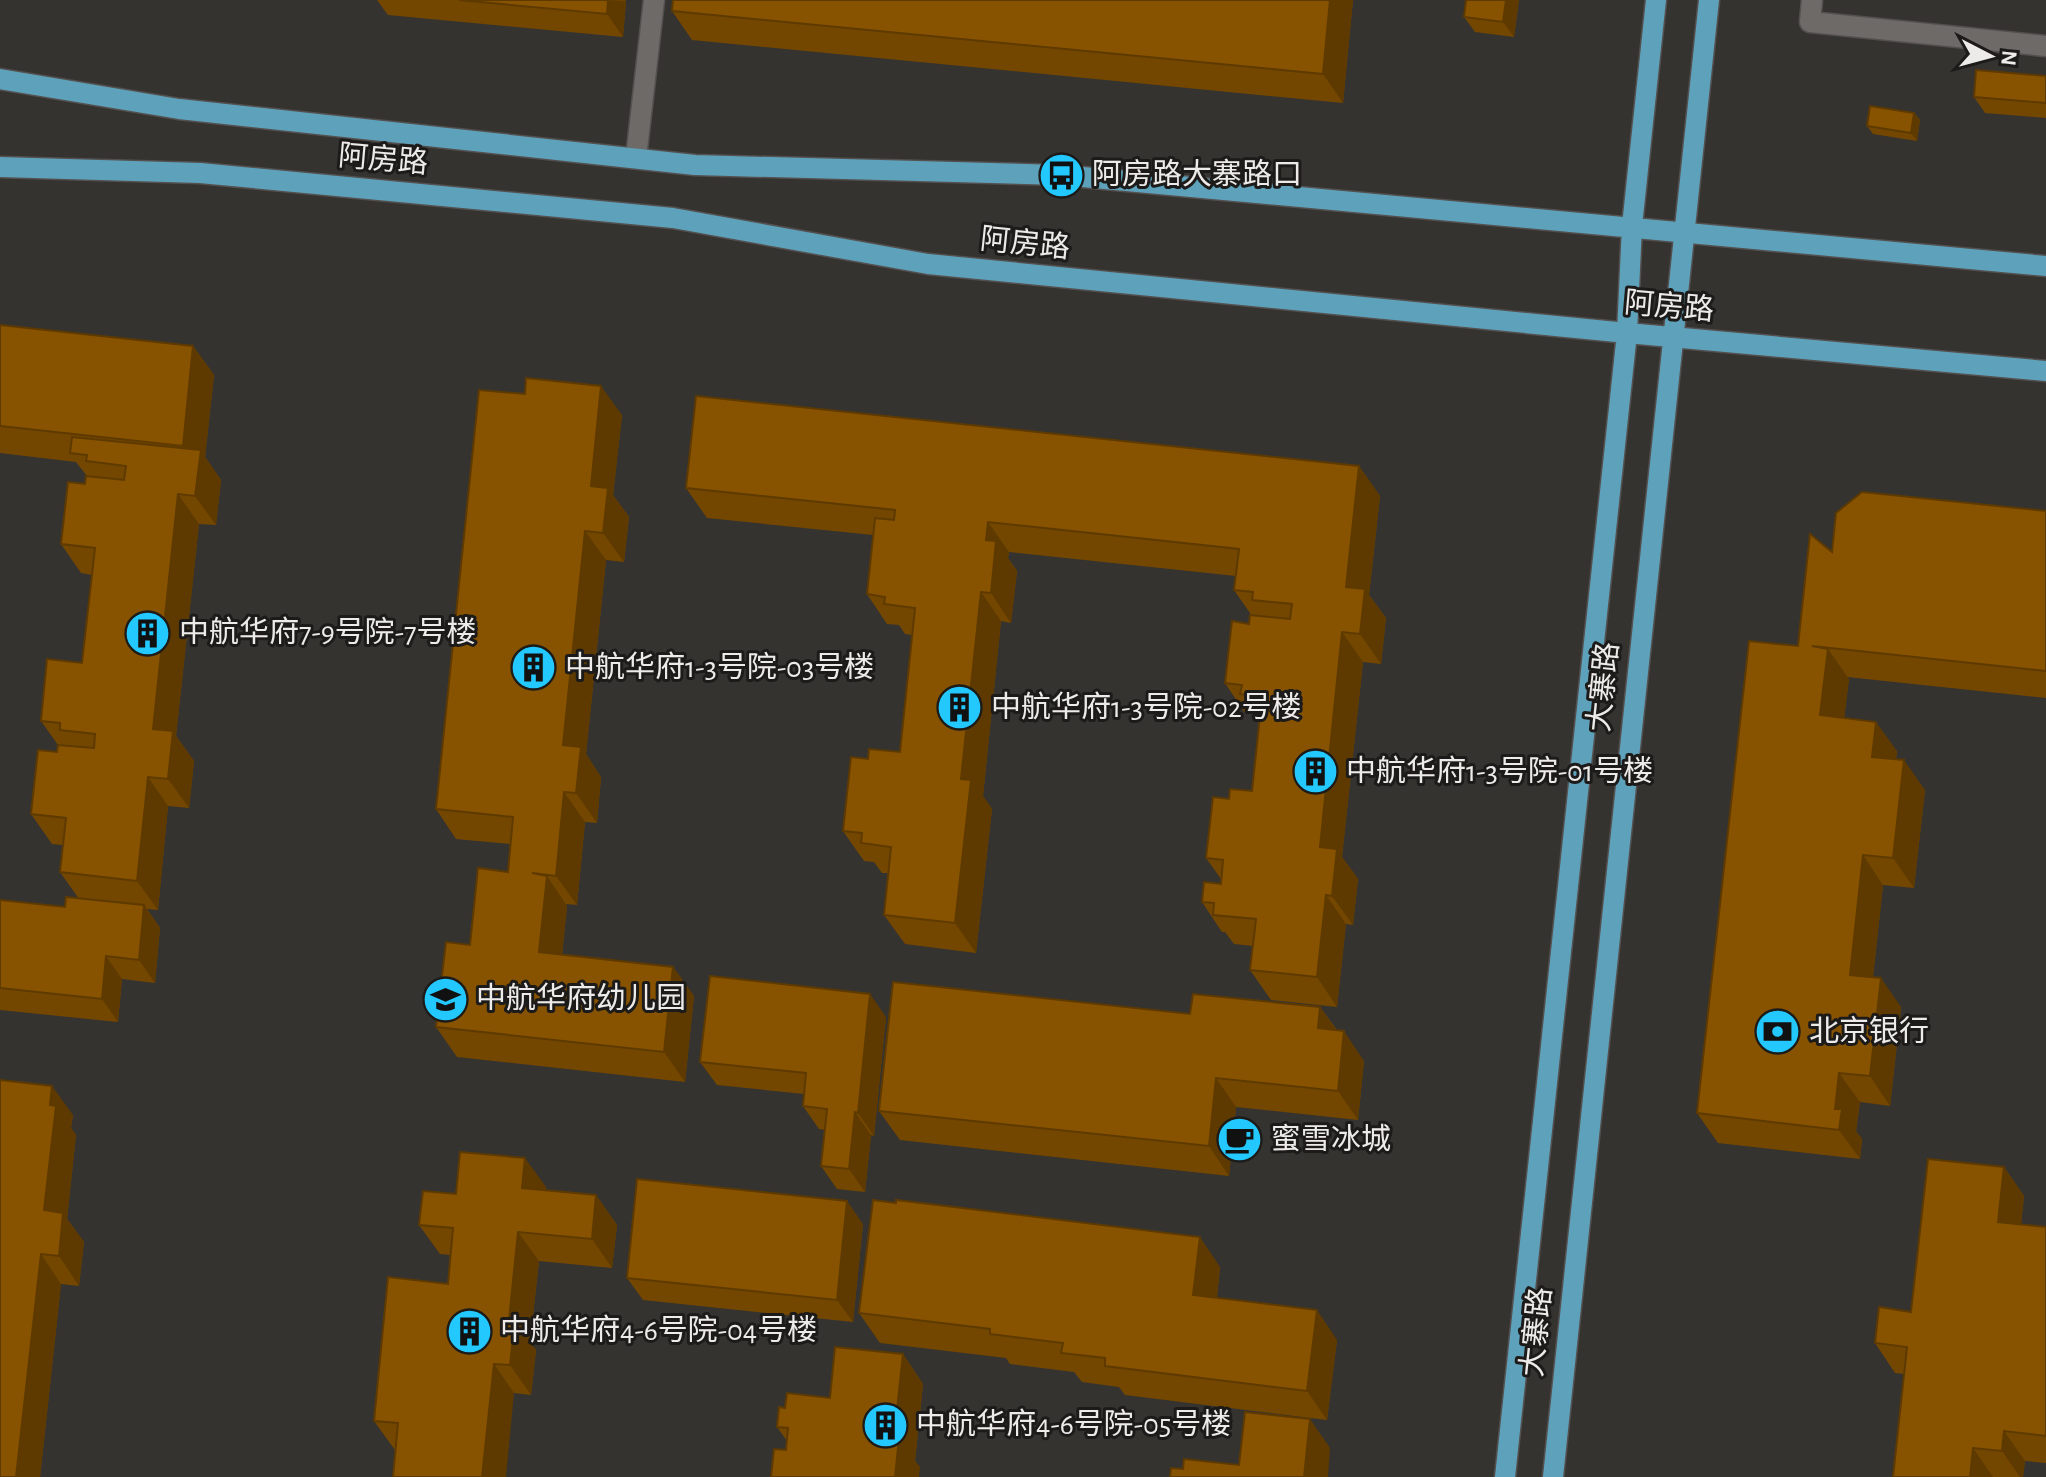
<svg xmlns="http://www.w3.org/2000/svg" width="2046" height="1477" viewBox="0 0 2046 1477" font-family="'Alegreya Sans','Noto Sans SC',sans-serif">
<rect width="100%" height="100%" fill="#353330"/>
<g fill="none" stroke-linecap="round" stroke-linejoin="round">
<defs>
<path id="minor" d="M1812,0L1810,22L2046,46
M636,158L654,0"/>
<path id="major" d="M0,79L179,109L695,165L1061,175L2046,266
M0,167L200,173L673,218L928,264L1627,333L2046,371
M1505,1477L1627,333L1632,226L1656,0
M1553,1477L1709,0"/>
</defs>
<use href="#minor" stroke="#53504f" stroke-width="23"/>
<use href="#major" stroke="#53504f" stroke-width="23"/>
<use href="#minor" stroke="#6d6a67" stroke-width="20"/>
<use href="#major" stroke="#5ea1ba" stroke-width="20"/>
</g>
<path fill="#744700" d="M377,0H625L626,1L623,37L388,15Z
M673,0H1353L1343,103L692,40L672,11Z
M1466,0H1519L1514,37L1475,32L1464,17Z
M2046,76V118L1985,113L1974,97Z
M1914,113L1920,120L1917,141L1873,134L1867,126Z
M0,325L193,346L214,375L205,457L221,480L216,525L199,524L176,736L194,761L189,808L168,806L158,910L147,909L160,928L155,983L122,979L118,1022L0,1010V900L65,907L79,899L60,872L63,845L52,844L31,814L57,752L58,745L41,721L82,663L92,575L81,573L61,544L85,484L87,476L76,462L0,453Z
M525,394L622,415L613,495L629,517L624,562L606,560L586,754L601,777L597,823L585,822L577,905L566,904L567,906L562,955L673,967L694,996L685,1082L457,1057L436,1027L470,945L508,872L510,844L456,839L436,809Z
M1359,466L1380,496L1369,595L1386,618L1381,664L1363,662L1342,857L1358,879L1353,925L1346,924L1337,1007L1271,1000L1250,970L1253,946L1234,944L1225,932H1222L1202,902L1221,884V879L1206,858L1229,799L1252,791L1259,721L1254,714L1245,713L1225,683L1252,616L1234,590L1236,576L1009,552L1008,558L1017,571L1011,623L1001,621L983,796L992,809L976,953L905,944L884,915L888,873H882L874,862L864,861L843,831L868,759L900,752L912,635L905,634L899,625L887,624L867,594L873,535L707,518L686,488Z
M2046,511V698L1847,677L1849,679L1844,718L1897,751L1896,759L1925,790L1914,888L1883,885L1873,977L1901,1007L1890,1106L1860,1102L1856,1131L1862,1139L1860,1159L1718,1143L1697,1113L1798,646L1832,552Z
M1320,1007L1337,1030L1364,1061L1358,1120L1236,1107L1229,1176L900,1140L879,1111L1190,1014Z
M886,1017L874,1136L871,1135L865,1192L837,1189L821,1166L825,1130L819,1129L803,1106L804,1094L717,1085L700,1062Z
M0,1080L73,1115L71,1128L76,1135L67,1219L84,1242L79,1286L61,1284L40,1477H0Z
M2004,1167L2024,1196L2021,1224L2046,1227V1463L2025,1461L2023,1477H1893L1904,1374L1895,1373L1875,1343L1911,1312Z
M546,1187V1190L596,1195L617,1225L612,1268L539,1261L530,1342L536,1350L531,1395L514,1393L395,1450L374,1421L448,1284L450,1255L440,1254L419,1225L456,1194Z
M863,1224L853,1322L643,1300L627,1278Z
M1220,1267L1217,1298L1337,1340L1327,1420L1125,1395L1119,1387L1082,1382L1074,1372L1010,1364L1006,1358L880,1343L859,1313Z
M903,1354L923,1384L915,1461L920,1467L786,1450L787,1441L777,1427L785,1408L830,1398Z"/>
<path fill="#5e3a00" d="M608,0L626,1L623,37L607,14Z
M1330,0H1353L1343,103L1323,74Z
M1506,0H1519L1514,37L1503,22Z
M1914,113L1920,120L1917,141L1911,133Z
M193,346L214,375L205,457L221,480L216,525L195,496L198,468L183,446Z
M601,386L622,415L613,495L629,517L624,562L603,533L591,486Z
M1359,466L1380,496L1369,595L1386,618L1381,664L1360,634L1346,587Z
M178,494L199,524L176,736L194,761L189,808L168,779L153,729Z
M988,522L1009,552L1008,558L1017,571L1011,623L991,593L986,540Z
M585,531L606,560L586,754L601,777L597,823L576,793L563,745Z
M981,592L1001,621L983,796L992,809L976,953L955,923L961,779Z
M1342,632L1363,662L1342,857L1358,879L1353,925L1332,896L1320,847Z
M1828,649L1849,679L1841,745L1820,715Z
M1876,722L1897,751L1892,786L1872,757Z
M1904,760L1925,790L1914,888L1893,858Z
M148,777L168,806L158,910L137,881Z
M564,792L585,822L577,905L556,876Z
M1863,855L1883,885L1870,1004L1850,975Z
M547,876L567,906L559,982L539,952Z
M1326,895L1346,924L1337,1007L1317,977Z
M144,905L160,928L155,983L139,960Z
M106,956L122,979L118,1022L102,999Z
M673,967L694,996L685,1082L664,1052Z
M1881,978L1901,1007L1890,1106L1870,1076Z
M870,994L886,1017L874,1136L858,1113Z
M1320,1007L1341,1037L1318,1028Z
M1344,1031L1364,1061L1358,1120L1338,1091Z
M1839,1073L1860,1102L1856,1131L1862,1139L1860,1159L1839,1130L1835,1109Z
M1216,1078L1236,1107L1229,1176L1209,1146Z
M52,1086L73,1115L71,1128L76,1135L67,1219L84,1242L79,1286L59,1256L44,1210Z
M855,1112L871,1135L865,1192L849,1169Z
M525,1158L546,1187L543,1217L522,1188Z
M2004,1167L2024,1196L2018,1251L1998,1222Z
M596,1195L617,1225L612,1268L592,1239Z
M847,1201L863,1224L853,1322L837,1300Z
M518,1232L539,1261L530,1342L536,1350L531,1395L510,1365L509,1320Z
M1200,1237L1220,1267L1214,1325L1193,1295Z
M41,1254L61,1284L40,1477H16Z
M1317,1310L1337,1340L1327,1420L1307,1391Z
M903,1354L923,1384L915,1461L920,1467L919,1477H895L894,1437Z
M494,1364L514,1393L506,1477H482Z
M1310,1419L1330,1448L1328,1477H1304Z
M2004,1431L2025,1461L2023,1477H2020L2002,1451Z
M1973,1448L1993,1477H1970Z"/>
<path fill="#875300" stroke="#5e3a00" stroke-width="2" d="M459,0H608L607,14Z
M673,0H1330L1323,74L672,11Z
M1466,0H1506L1503,22L1464,17Z
M1976,70L2046,76V103L1974,97Z
M1870,106L1914,113L1911,133L1867,126Z
M0,325L193,346L183,446L0,426Z
M526,378L601,386L591,486L608,488L603,533L585,531L563,745L581,747L576,793L564,792L556,876L532,873L547,876L539,952L673,967L664,1052L436,1027L446,942L470,945L478,868L508,872L513,817L436,809L479,390L525,394Z
M696,396L1359,466L1346,587L1365,589L1360,634L1342,632L1320,847L1337,849L1332,896L1326,895L1317,977L1250,970L1256,919L1213,915L1214,903L1202,902L1204,882L1221,884L1223,860L1206,858L1213,797L1229,799L1230,789L1252,791L1262,697L1240,694L1242,685L1225,683L1232,621L1249,624L1250,615L1290,619L1292,604L1252,600L1253,592L1234,590L1239,549L988,522L986,540L996,541L991,593L981,592L961,779L971,780L955,923L884,915L891,847L861,843L862,833L843,831L851,757L868,759L869,749L900,752L915,608L884,604L885,597L867,594L875,518L894,520L895,510L686,488Z
M72,437L201,450L195,496L178,494L153,729L173,731L168,779L148,777L137,881L60,872L66,818L31,814L38,750L57,752L58,745L94,748L95,734L60,730V723L41,721L47,659L82,663L95,548L61,544L68,482L85,484L86,476L124,480L126,466L86,461L87,455L70,453Z
M1862,492L2046,511V671L1812,646L1828,649L1820,715L1876,722L1872,757L1904,760L1893,858L1863,855L1850,975L1881,978L1870,1076L1839,1073L1835,1109H1842L1839,1130L1697,1113L1749,641L1798,646L1810,534L1832,552L1836,513Z
M66,897L144,905L139,960L106,956L102,999L0,988V900L65,907Z
M710,976L870,994L858,1113L855,1112L849,1169L821,1166L827,1109L803,1106L806,1073L700,1062Z
M893,982L1190,1014L1193,994L1320,1007L1318,1028L1344,1031L1338,1091L1216,1078L1209,1146L879,1111Z
M0,1080L52,1086L50,1105L56,1106L44,1210L63,1213L59,1256L41,1254L16,1477H0Z
M460,1152L525,1158L522,1188L596,1195L592,1239L518,1232L509,1320H515L510,1365L494,1364L482,1477H393L398,1423L374,1421L388,1277L448,1284L453,1228L419,1225L423,1191L456,1194Z
M1928,1159L2004,1167L1998,1222L2046,1227V1436L2004,1431L2002,1451L1973,1448L1970,1477H1893L1907,1347L1875,1343L1879,1307L1911,1312Z
M637,1179L847,1201L837,1300L627,1278Z
M873,1200L896,1203V1200L1200,1237L1193,1295L1317,1310L1307,1391L1105,1366V1358L1061,1353L1063,1343L990,1334V1329L859,1313Z
M835,1347L903,1354L894,1437L899,1438L895,1477H771L774,1449L786,1450L788,1428L777,1427L779,1407L785,1408L787,1393L830,1398Z
M1245,1412L1310,1419L1304,1477H1170L1171,1468L1183,1469L1184,1459L1239,1465Z"/>
<defs>
<symbol id="bus-disc" viewBox="-11 -11 22 22"><circle r="9.5" fill="#23c9fe" stroke="#1c1b19"/><path d="M-5-6H5V4H4V6H2V4H-2V6H-4V4H-5ZM-3.5-4V0h7V-4ZM-3.5 1.2v1.5H-2V1.2ZM2 1.2v1.5H3.5V1.2Z" fill="#111"/></symbol>
<symbol id="building-disc" viewBox="-11 -11 22 22"><circle r="9.5" fill="#23c9fe" stroke="#1c1b19"/><path d="M-4-6H4V6H1V3H-1V6H-4ZM-2.5-4.3h1.7v1.8h-1.7ZM.8-4.3h1.7v1.8H.8ZM-2.5-1h1.7V.8h-1.7ZM.8-1h1.7V.8H.8Z" fill="#111"/></symbol>
<symbol id="school-disc" viewBox="-11 -11 22 22"><circle r="9.5" fill="#23c9fe" stroke="#1c1b19"/><path d="M0-5L7-2L0 1L-7-2ZM-4 1L0 2.5L4 1V4Q0 6-4 4Z" fill="#111"/></symbol>
<symbol id="bank-disc" viewBox="-11 -11 22 22"><circle r="9.5" fill="#23c9fe" stroke="#1c1b19"/><path d="M-6-4H6V4H-6ZM0-2.3a2.3 2.3 0 1 0 0 4.6a2.3 2.3 0 1 0 0-4.6Z" fill="#111"/></symbol>
<symbol id="cafe-disc" viewBox="-11 -11 22 22"><circle r="9.5" fill="#23c9fe" stroke="#1c1b19"/><path d="M-5.5-4.5H6V0H3Q3 3.5 0 3.5H-2.5Q-5.5 3.5-5.5 0ZM3-3.2v2h1.7v-2ZM-6 4.5H4V6H-6Z" fill="#111"/></symbol>
</defs>
<g fill-rule="evenodd">
<use href="#bus-disc" x="1036" y="150" width="51" height="51"/>
<use href="#building-disc" x="122" y="608" width="51" height="51"/>
<use href="#building-disc" x="508" y="642" width="51" height="51"/>
<use href="#building-disc" x="934" y="682" width="51" height="51"/>
<use href="#building-disc" x="1290" y="746" width="51" height="51"/>
<use href="#school-disc" x="420" y="974" width="51" height="51"/>
<use href="#bank-disc" x="1752" y="1006" width="51" height="51"/>
<use href="#cafe-disc" x="1214" y="1114" width="51" height="51"/>
<use href="#building-disc" x="444" y="1306" width="51" height="51"/>
<use href="#building-disc" x="860" y="1400" width="51" height="51"/>
</g>
<g text-anchor="middle" dominant-baseline="central" stroke-width="6" stroke-linejoin="round" paint-order="stroke">
<g font-size="30" fill="#edebea" stroke="#1c1b19">
<text transform="translate(383 160) rotate(5)">阿房路</text>
<text transform="translate(1025 244) rotate(6)">阿房路</text>
<text transform="translate(1669 307) rotate(5)">阿房路</text>
<text transform="translate(1604 687) rotate(-84)">大寨路</text>
<text transform="translate(1537 1332) rotate(-84)">大寨路</text>
</g>
<g font-size="30" fill="#edebea" stroke="#1c1b19" text-anchor="start">
<text x="1092" y="175">阿房路大寨路口</text>
<text x="179" y="633">中航华府7-9号院-7号楼</text>
<text x="565" y="668">中航华府1-3号院-03号楼</text>
<text x="991" y="708">中航华府1-3号院-02号楼</text>
<text x="1346" y="772">中航华府1-3号院-01号楼</text>
<text x="476" y="999">中航华府幼儿园</text>
<text x="1809" y="1032">北京银行</text>
<text x="1271" y="1140">蜜雪冰城</text>
<text x="500" y="1331">中航华府4-6号院-04号楼</text>
<text x="916" y="1425">中航华府4-6号院-05号楼</text>
</g>
</g>
<g transform="translate(1990 56) rotate(96)" stroke="#1c1b19" stroke-width="6" paint-order="stroke">
<path d="M0-6L14 30L0 20L-14 30Z" fill="#edebea"/>
<text y="-12" font-size="22" font-weight="bold" text-anchor="middle" fill="#edebea">N</text>
</g>
</svg>
